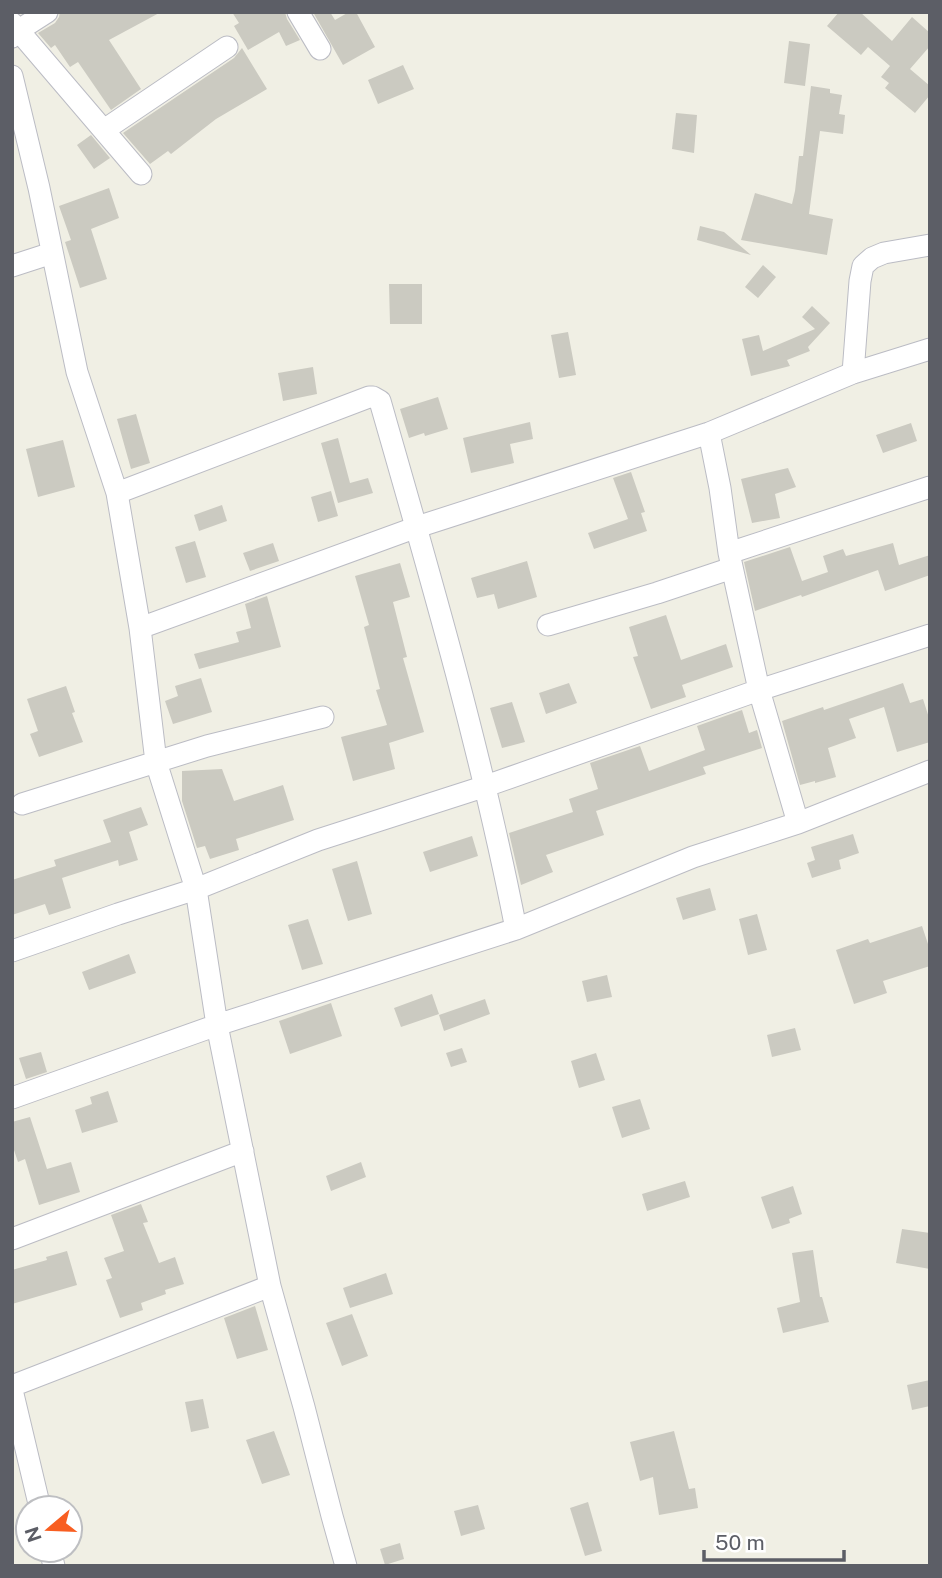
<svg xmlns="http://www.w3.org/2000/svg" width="942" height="1578" viewBox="0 0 942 1578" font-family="'Public Sans',sans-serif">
<rect width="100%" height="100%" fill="#f0efe4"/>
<path fill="#cbcac1" d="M60,12H161L109,40L141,89L111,110L78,62L70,67L55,45L51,48L38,33L55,23L59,17Z
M232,12H285L287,19L300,40L286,46L279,32L248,50L234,26L239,23Z
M313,12H330L335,20L349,12H356L375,47L343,65Z
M839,12H860L892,41L912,17L930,33V46L910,69L930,86V95L915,113L885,88L889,83L881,77L890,66L868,47L861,55L827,26Z
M789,41L810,44L805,86L784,83Z
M242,48L267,89L216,119L171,154L168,151L150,164L123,133L234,58Z
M403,65L414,89L378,104L368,80Z
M811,86L830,89V93L842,95L839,114L845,115L843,134L820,131L809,214L833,219L827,255L741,240L755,193L792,204L795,191L799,156H803Z
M676,113L697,115L694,153L672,149Z
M91,135L110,158L94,169L77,145Z
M109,188L119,218L91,229L107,279L80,288L65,242L71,240L59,206Z
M700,226L724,232L751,255L697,240Z
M763,265L776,277L758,298L745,287Z
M389,284H422V324H390Z
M812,306L830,323L808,347L810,351L787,360L790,366L751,376L742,339L759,335L763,351L815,329L802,317Z
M568,332L576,375L559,378L551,335Z
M313,367L317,394L283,401L278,373Z
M438,397L448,429L425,436L424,433L409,438L400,409Z
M136,414L150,463L131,469L117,419Z
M530,422L533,439L510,444L514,463L471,473L463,438Z
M911,423L917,441L883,453L876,435Z
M338,438L350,483L368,478L373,493L338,503L321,443Z
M63,440L75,487L38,497L26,449Z
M788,468L796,487L775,494L780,518L752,523L741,479Z
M631,472L645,512L641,513L647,531L594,549L588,533L628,519L613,478Z
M331,491L338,516L318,522L311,497Z
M222,505L227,521L199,531L194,515Z
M195,541L206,577L186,583L175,547Z
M273,543L279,561L250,571L243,553Z
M893,543L899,565L930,555V575L885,591L878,570L802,597L801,595L755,611L744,562L790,547L802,581L828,572L823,556L843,549L846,556Z
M527,561L537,597L498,609L494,594L477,598L471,578Z
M400,563L410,597L393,602L407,657L403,658L424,732L389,743L395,769L353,781L341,737L387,725L376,690L380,689L364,627L369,625L355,576Z
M267,596L281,647L199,669L194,654L239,642L236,632L251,628L245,604Z
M666,615L681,660L726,644L733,667L682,685L686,697L651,709L633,657L638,656L629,627Z
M201,678L212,712L173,724L165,701L178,696L175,686Z
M569,683L577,703L546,714L539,693Z
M903,683L910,703L923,699L930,721V742L897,752L884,707L849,719L856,738L828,748L836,777L815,783V781L800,785L782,721L823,707L824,710Z
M66,686L75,712L72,713L83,742L39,757L30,734L38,731L27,699Z
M512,702L525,742L502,748L490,708Z
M742,710L749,733L757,730L762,748L703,767L706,774L596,811L604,835L546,855L553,872L521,885L509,833L573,812L569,799L598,789L590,763L640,746L649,771L705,750L697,726Z
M222,769L234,801L283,785L294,820L236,839L239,850L210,859L205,846L197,848L182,801V771Z
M141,807L148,825L129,832L138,860L119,866L118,860L62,878L71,908L49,915L45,904L12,915V880L56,866L54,860L111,842L103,820Z
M853,834L859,853L839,860L841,869L812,878L807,863L815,860L811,847Z
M472,836L478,856L430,872L423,852Z
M357,861L372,914L348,921L332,869Z
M710,888L716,910L683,920L676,898Z
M757,914L767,950L748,955L739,919Z
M308,919L323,964L302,970L288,925Z
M922,926L930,950V966L883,981L887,993L854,1004L836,950L868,939L870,943Z
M129,954L136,973L89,990L82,972Z
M607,975L612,997L587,1002L582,981Z
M432,994L439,1014L401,1027L394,1008Z
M485,999L490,1014L444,1031L439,1015Z
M331,1003L342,1036L290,1054L279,1021Z
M795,1028L801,1050L772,1057L767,1035Z
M462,1048L467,1062L451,1067L446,1053Z
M41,1052L47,1072L26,1079L19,1058Z
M596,1053L605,1080L579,1088L571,1061Z
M108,1091L118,1122L82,1133L75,1110L92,1104L90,1097Z
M640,1099L650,1129L622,1138L612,1107Z
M30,1117L47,1169L71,1162L80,1192L39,1205L25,1159L18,1162L12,1144V1122Z
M361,1162L366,1177L331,1191L326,1176Z
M685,1181L690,1197L647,1211L642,1194Z
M793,1186L802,1214L789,1219L790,1223L772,1229L761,1197Z
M141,1204L148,1222L143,1223L159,1263L175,1257L184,1284L165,1290L166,1294L141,1303L143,1310L120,1318L106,1280L112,1278L104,1258L124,1251L111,1215Z
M902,1229L930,1233V1269L896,1263Z
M813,1250L820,1297H822L829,1322L783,1333L777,1308L800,1302L792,1253Z
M67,1251L77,1285L12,1304V1270L47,1260L46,1257Z
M386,1273L393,1294L350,1308L343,1288Z
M255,1306L268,1350L237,1359L224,1318Z
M352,1314L368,1356L342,1366L326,1323Z
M930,1380V1406L912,1410L907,1385Z
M203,1399L209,1428L191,1432L185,1402Z
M274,1431L290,1475L262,1484L246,1440Z
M674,1431L689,1489L695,1488L698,1508L659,1515L653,1477L640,1481L630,1442Z
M588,1502L602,1551L585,1556L570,1508Z
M478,1505L485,1529L461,1536L454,1511Z
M400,1543L404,1559L385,1565L380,1549Z"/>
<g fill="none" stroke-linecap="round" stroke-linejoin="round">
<defs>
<path id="minor" d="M298,12L320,49
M12,23L141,174
M12,37L19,30L47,12
M12,76L39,188L77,372L117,493L140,628L156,762L196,889L217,1025L270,1286L304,1407L332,1516L346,1566
M104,130L227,47
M12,266L52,253
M853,373L860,281L863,266L872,258L884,253L930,245
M709,433L720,488L729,553L759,690L798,823
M117,493L369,397H373L380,401C430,575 481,750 516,929
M729,553L930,487
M548,625L657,593L732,568
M140,628L417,527L709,433L853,373L930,349
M22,804L207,746L323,717
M12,951L118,914L196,889L318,840L486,786L759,690L930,635
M12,1098L217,1025L516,929L693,857L798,823L930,771
M12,1239L243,1151
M12,1386L270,1286
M12,1390L40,1508
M50,1550L54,1566"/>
</defs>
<use href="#minor" stroke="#bbbcc4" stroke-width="23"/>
<use href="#minor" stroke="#fff" stroke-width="21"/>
</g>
<rect width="942" height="1578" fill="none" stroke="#5c5e66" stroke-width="28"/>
<g transform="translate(49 1529) rotate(251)"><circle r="33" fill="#ffffff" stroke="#bebfc2" stroke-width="2"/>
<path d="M0-5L12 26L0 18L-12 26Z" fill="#f85e21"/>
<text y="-10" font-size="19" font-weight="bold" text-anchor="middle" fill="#5c5e66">N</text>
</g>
<path d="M704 1550v10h140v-10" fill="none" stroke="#5c5e66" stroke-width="3.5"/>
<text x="715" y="1550" font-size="21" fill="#5c5e66" stroke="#ffffff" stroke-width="5" paint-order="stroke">50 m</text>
</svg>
